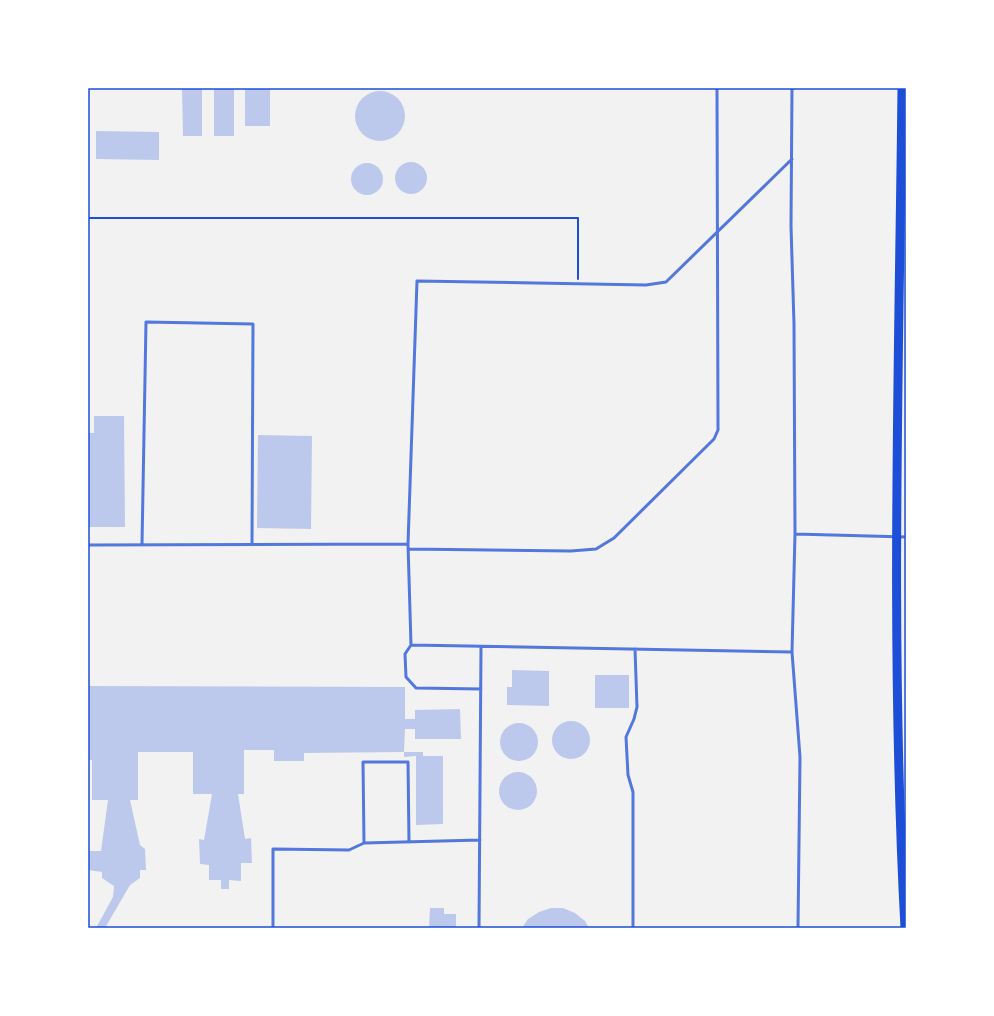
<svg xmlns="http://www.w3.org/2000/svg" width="994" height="1016" viewBox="0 0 994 1016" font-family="Karla,sans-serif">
<rect width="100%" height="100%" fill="#f2f2f2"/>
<path fill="#bdc9ec" d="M182,88H202V136H183Z
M214,88H234V136H214Z
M245,88H270V126H245Z
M355 116a25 25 0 1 1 50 0a25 25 0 1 1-50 0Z
M96,131L159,132V160L96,159Z
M395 178a16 16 0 1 1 32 0a16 16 0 1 1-32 0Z
M351 179a16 16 0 1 1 32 0a16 16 0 1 1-32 0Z
M94,416H124L125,527H88V433H94Z
M258,435L312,436L311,529L257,528Z
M512,670L549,671V706L507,705V687H512Z
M595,675H629V708H595Z
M88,686L405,687V719H415V710L460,709L461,739H415V729H405L404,752H423V756H443V824L416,825V756L404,757V752L304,753V761H274V750H244V794H238L245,839L251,838L252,863H241V881L229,880V889H221V880H209V865L200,864L199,839L204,840L212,794H193V752H138V800H130L140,845L145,849L146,870H140V878L130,885L105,928H96L113,897L114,886L102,878V872L88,870L89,851H101L108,800H92V760H88Z
M552 740a19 19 0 1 1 38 0a19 19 0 1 1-38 0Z
M500 742a19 19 0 1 1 38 0a19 19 0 1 1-38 0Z
M499 791a19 19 0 1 1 38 0a19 19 0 1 1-38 0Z
M430,908H444V914H456V928H429Z
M551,908H563L575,913L585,921L589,928H522L528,919L539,912Z"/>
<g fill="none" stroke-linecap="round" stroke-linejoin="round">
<path stroke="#1d4ed8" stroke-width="2" d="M88,218H578V279"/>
<path stroke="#5277de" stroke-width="3" d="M792,88L791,226L794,324L795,534L792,652L800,757L798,928
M795,534L906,537
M88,545L408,544
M142,545L146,322L253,324L252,545
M408,549L571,551L596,549L614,538L714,439L718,430L717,88
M411,645L405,654L406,677L416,688L481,689
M792,652L411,645L408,544L417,281L646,285L666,282L792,159
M364,843L363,762H408L409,842
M273,928V849L349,850L364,843L480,840
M479,928L481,647
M633,928V792L628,775L626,737L634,719L637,707L635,649"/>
<path stroke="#1d4ed8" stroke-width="9" d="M902,88C899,368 890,648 905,928"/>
</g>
<rect width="994" height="1016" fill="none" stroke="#ffffff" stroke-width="178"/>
<rect x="89" y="89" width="816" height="838" fill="none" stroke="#1d4ed8" stroke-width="1.5"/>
</svg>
